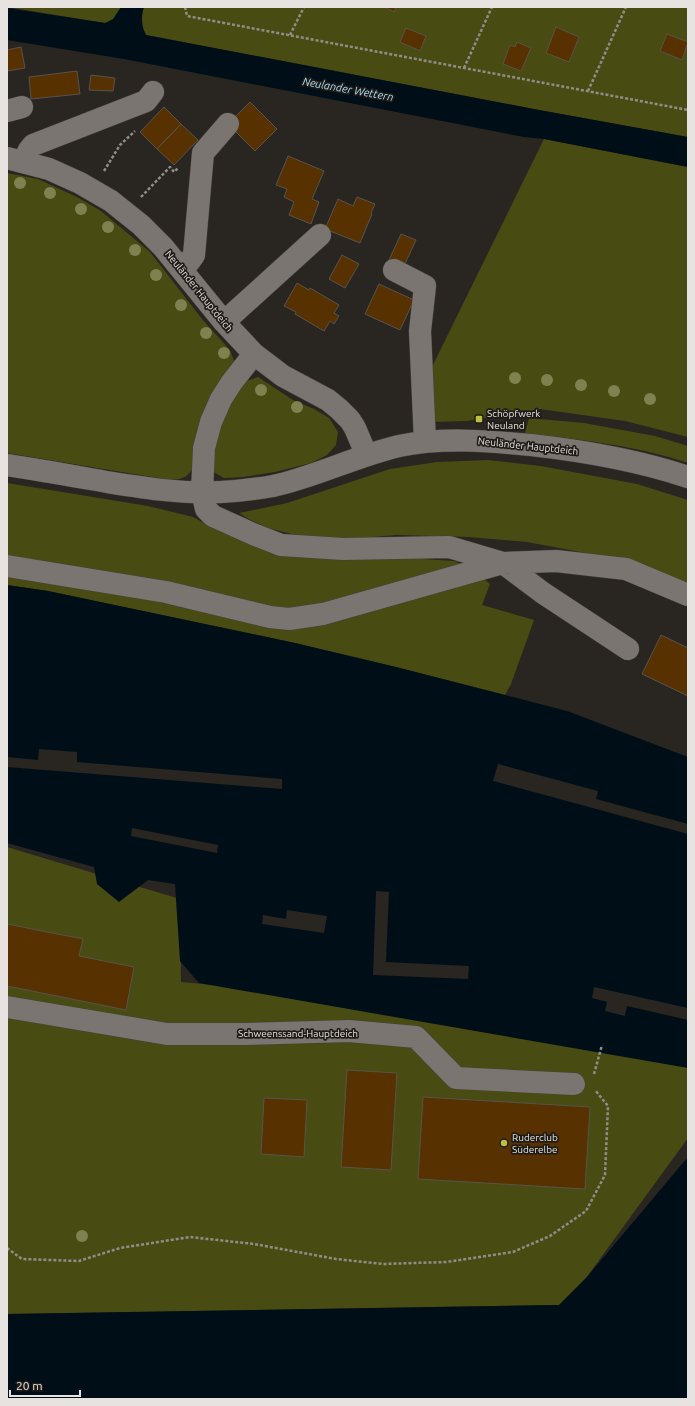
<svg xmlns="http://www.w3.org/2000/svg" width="695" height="1406" viewBox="0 0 695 1406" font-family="Ubuntu,sans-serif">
<rect width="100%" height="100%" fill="#292521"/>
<path fill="#484c13" d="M7,7H688V137L539,110L146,35L105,23Z
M544,139L688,167V437L625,421L540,409L467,421L430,422L431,369Z
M7,173L38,179L77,197L101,211L150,252L202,319L230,350L234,361L196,464C186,480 182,480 164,479L7,453Z
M258,377L293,400L314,409L329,418L338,432L336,445L327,455L311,463L275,472L243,477L224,478L215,473L210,465V455L229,397L246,381Z
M529,418L584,423L655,436L688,446V463C635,445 580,440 525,433Z
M488,460L541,466L637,484L688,500V584L613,558L527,542L469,537L396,535L350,539L296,535L268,528L247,518L239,513L287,503L390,469L437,462Z
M7,483L148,506L193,517L217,530L261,549L284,555L407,558L454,561L470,567L289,612L7,558Z
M7,568L302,622L479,575L490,584L482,605L534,620L511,684L505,695L396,667L295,643L48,591L7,585Z
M7,847L180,899L181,982L379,1000L688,1059V1138L586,1278L559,1305L7,1314Z"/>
<path fill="#000e17" d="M121,7H144C141,17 141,25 146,35L539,110L688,137V167L544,139L524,137L124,59L7,40V8L105,23L113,19Z
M7,585L48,591L295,643L396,667L567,711L688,757V1068L199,983L180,961L175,884L148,880L119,902L97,884L94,867L7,843Z
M688,1157V1399H7V1314L559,1305L586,1278Z"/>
<path fill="#292521" d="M39,749L77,752V762L282,779V789L7,767V757L38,760Z
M498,764L598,791L596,799L688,824V834L493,781Z
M132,828L218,845L217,853L131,836Z
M376,891L389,892L386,962L469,966L468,979L373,975Z
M287,910L327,916L324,933L262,924L263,915L286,919Z
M594,987L688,1008V1020L627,1006L625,1016L605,1011L607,1002L592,998Z"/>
<path fill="#583100" stroke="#57534e" d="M384,7H396L394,12Z
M556,27L579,37L569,62L546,53Z
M406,28L426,36L420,51L400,42Z
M667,34L688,42L682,60L660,51Z
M517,42L531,48L521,71L503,64L510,45L515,47Z
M21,47L25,68L7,71V50Z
M77,71L80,94L31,99L29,77Z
M91,75L115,78L113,91L89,90Z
M250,102L277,129L255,151L228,124Z
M164,107L181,124L157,149L140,132Z
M181,124L198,140L174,165L157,149Z
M288,156L324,171L312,199L319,202L311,224L289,215L294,202L284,197L287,189L276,185Z
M357,197L375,204L371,213L372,214L360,243L325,229L338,199L353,206Z
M401,234L416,240L404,266L389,260Z
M342,255L359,264L345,288L329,279Z
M297,283L309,290L310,288L339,305L334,313L339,316L334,324L330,321L324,331L295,314L296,312L284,306Z
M379,284L414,300L400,330L365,314Z
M661,635L688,648V696L642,674Z
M7,924L83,939L79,956L134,967L126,1010L7,986Z
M347,1070L397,1073L391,1170L341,1167Z
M423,1097L590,1107L585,1189L418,1179Z
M264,1098L307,1100L304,1157L261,1154Z"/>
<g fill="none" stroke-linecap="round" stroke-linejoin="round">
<defs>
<path id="minor" d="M7,111L22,107
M7,158L49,169L80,183L111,201L141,225L163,247L224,322L254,354L283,376L328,400L339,409L350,420L355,428L366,454
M23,162L29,150L33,145L146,101L153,92
M182,270L189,262L194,255L203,153L228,124
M394,270L425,286L420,331L425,442
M224,322L320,235
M254,354L232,382L221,399L211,422L204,448L202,492L206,509L213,516L253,534L281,545L343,549L449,547L503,563L543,593L628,649
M7,465C40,470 73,476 107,482C145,488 182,494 221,492C238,491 256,489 273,486C315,477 356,456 399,446C442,437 488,441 531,445C585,451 637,460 688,477
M7,566L166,592L270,617L289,619L323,614L503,563L556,561L626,569L688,595
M7,1007L167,1034H244L349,1031L416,1037L456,1078L574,1084"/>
</defs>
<use href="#minor" stroke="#45413d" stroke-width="23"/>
<path stroke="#908d89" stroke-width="2.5" stroke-dasharray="3 2" stroke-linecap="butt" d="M185,7L187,16L688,110
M290,35L304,7
M464,68L492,7
M588,91L626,7
M104,171L120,145L135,131
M141,197L170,167L174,172L178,168
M594,1074L602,1045
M7,1248L22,1259L79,1261L120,1248L190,1237L254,1244L336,1259L383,1264L446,1262L513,1252L550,1236L586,1211L605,1175L608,1106L595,1090"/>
<use href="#minor" stroke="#7a7570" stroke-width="22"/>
</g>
<g fill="#7f8150">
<circle cx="20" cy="183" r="6"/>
<circle cx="50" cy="193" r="6"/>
<circle cx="81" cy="209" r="6"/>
<circle cx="108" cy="227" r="6"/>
<circle cx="135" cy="250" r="6"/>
<circle cx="156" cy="275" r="6"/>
<circle cx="181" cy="305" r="6"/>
<circle cx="206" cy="333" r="6"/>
<circle cx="224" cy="353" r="6"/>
<circle cx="515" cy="378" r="6"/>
<circle cx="547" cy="380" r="6"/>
<circle cx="581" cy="385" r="6"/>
<circle cx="261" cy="390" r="6"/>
<circle cx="614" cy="391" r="6"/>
<circle cx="650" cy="399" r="6"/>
<circle cx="297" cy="407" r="6"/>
<circle cx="82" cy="1236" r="6"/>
</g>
<g fill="#bbc044" stroke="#1f1b17" stroke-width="1.5">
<rect x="475" y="415" width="8" height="8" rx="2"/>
<circle cx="504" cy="1143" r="4"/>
</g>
<g text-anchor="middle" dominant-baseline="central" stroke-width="3.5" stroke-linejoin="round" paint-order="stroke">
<g font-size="10" fill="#e6e3e0" stroke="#1f1b17">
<text transform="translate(199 291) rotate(51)">Neuländer Hauptdeich</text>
<text transform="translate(528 446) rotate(6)">Neuländer Hauptdeich</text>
<text x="298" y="1033">Schweenssand-Hauptdeich</text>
</g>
<g font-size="10" fill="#e6e3e0" stroke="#1f1b17" text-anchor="start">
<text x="487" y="413">Schöpfwerk<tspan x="487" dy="12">Neuland</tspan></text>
<text x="512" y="1137">Ruderclub<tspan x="512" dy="12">Süderelbe</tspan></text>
</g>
<g font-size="11" font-style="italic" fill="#a7dcf7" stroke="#1f1b17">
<text transform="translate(348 89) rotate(10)">Neulander Wettern</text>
</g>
</g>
<rect width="695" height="1406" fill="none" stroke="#e6e3e0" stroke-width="16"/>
<path d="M10 1390v6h70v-6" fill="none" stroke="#e6e3e0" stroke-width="2"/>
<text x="16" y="1390" font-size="12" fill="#e6e3e0" stroke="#1f1b17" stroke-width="3" paint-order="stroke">20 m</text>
</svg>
